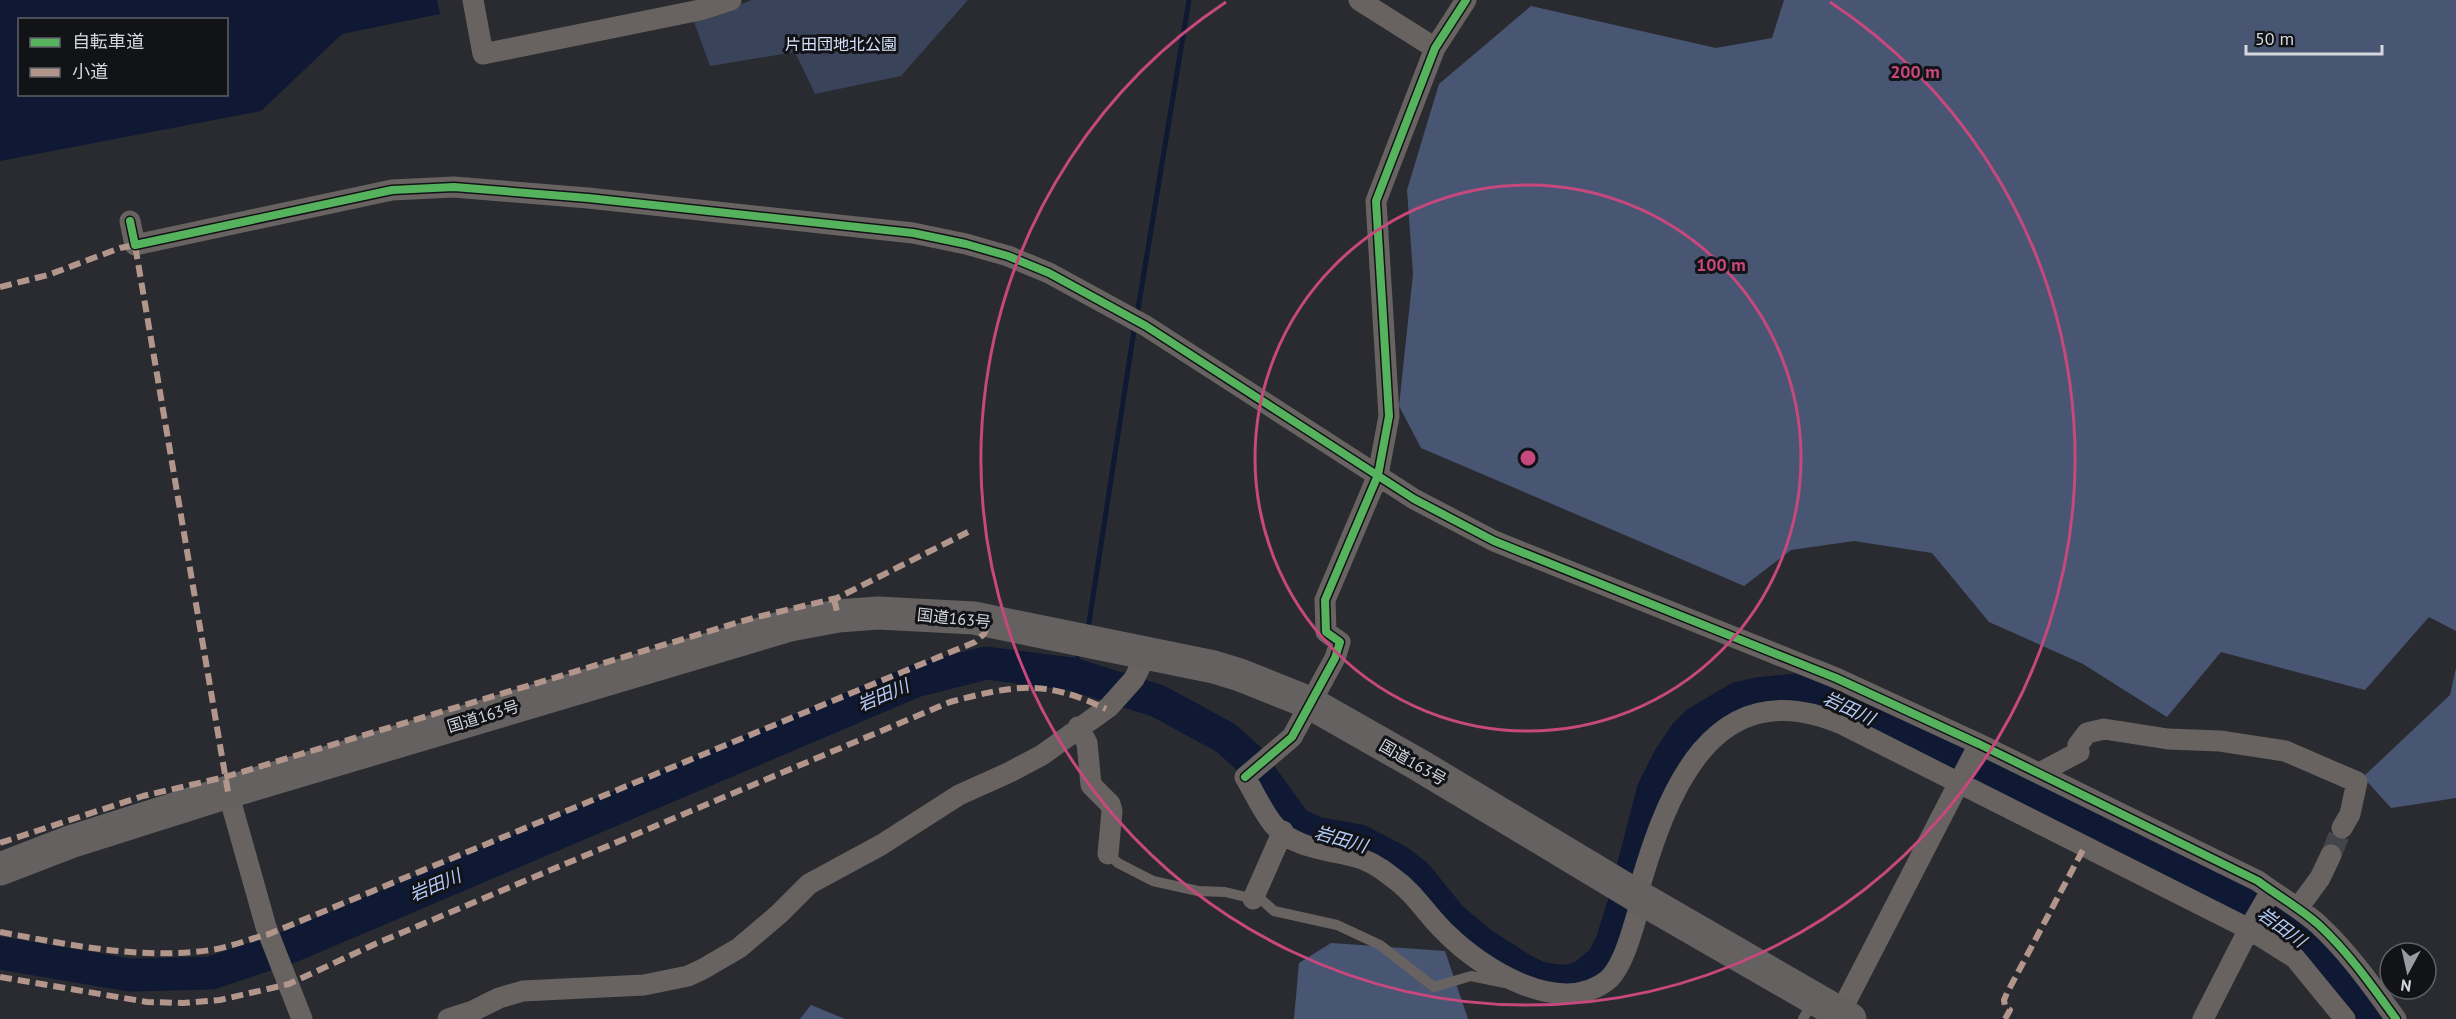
<svg xmlns="http://www.w3.org/2000/svg" width="2456" height="1019" viewBox="0 0 2456 1019" font-family="'PT Sans','Noto Sans JP',sans-serif">
<rect width="100%" height="100%" fill="#292b30"/>
<path fill="#394359" d="M752,0H968L901,76L815,94L795,52L710,66L694,22Z"/>
<path fill="#495673" d="M1784,0H2456V631L2429,617L2365,690L2221,652L2167,717L2083,664L1989,622L1932,553L1854,541L1791,550L1744,586L1421,448L1399,406L1413,274L1407,190L1439,84L1531,6L1716,48L1772,38Z
M2456,668V798L2391,808L2363,777L2450,695Z
M1331,943L1445,951L1468,1019H1294L1299,963Z
M811,1005L845,1019H800Z"/>
<path fill="#0f1933" fill-rule="evenodd" d="M0,0H437L440,14L342,34L261,111L0,161ZM20,20H226V94H20Z"/>
<g fill="none" stroke-linecap="round" stroke-linejoin="round">
<path stroke="#0f1933" stroke-width="5" d="M1137,315L1189,0
M1088,629L1135,324
M1072,674L1078,656"/>
<path stroke="#0f1933" stroke-width="33" d="M0,953L130,975L211,973L292,946L915,681L986,663L1072,674L1158,701L1226,738L1248,758L1296,824L1315,833L1360,841L1398,861L1416,875L1451,918L1482,944L1521,969L1539,978L1558,981H1571L1584,976L1603,960L1612,942L1623,907L1653,791L1669,759L1685,735L1697,723L1739,698L1757,694L1797,690L1820,693L1840,701L2252,905L2306,943L2347,980L2372,1019"/>
<path stroke="#43454a" stroke-width="21" stroke-dasharray="21 10" stroke-linecap="butt" d="M2331,855L2342,828"/>
<path stroke="#686360" stroke-width="10" d="M1108,854L1118,863L1153,881L1198,891L1225,892L1263,901L1274,911L1337,925L1380,945L1434,987L1471,976L1505,983
M1803,1019L1813,1001"/>
<path stroke="#686360" stroke-width="21" d="M473,0L483,54L700,10L731,0
M1359,0L1435,48
M1466,0L1435,48L1376,201L1389,416L1378,475L1325,600L1326,632L1340,642L1335,658L1292,737L1245,777C1254,792 1262,810 1273,824C1293,848 1324,849 1352,856C1366,859 1381,868 1392,877C1414,892 1427,915 1446,933C1482,969 1561,1019 1609,979C1626,962 1634,922 1642,899
M130,221L135,245L392,190L454,187L588,198L913,233L966,244L1008,256L1049,273L1146,326L1414,499L1494,541L1836,678L1979,744L2258,881C2278,896 2300,908 2319,925C2349,953 2372,986 2396,1019
M1078,727L1087,743L1091,785L1110,804L1112,811L1108,854
M2042,775L2045,770L2079,752L2078,745L2087,733L2104,729L2168,739L2220,741L2285,751L2357,782L2350,814L2342,828
M228,792L266,927L302,1019
M1637,896C1666,795 1711,667 1844,725L2249,929L2295,958L2345,1019
M1253,899L1283,831
M2298,908L2320,878L2331,855
M1840,1013L1979,744
M448,1019L473,1011L499,998L523,991L644,985L688,976L703,969L739,948L779,914L809,884L881,845L959,795L1010,772L1042,755L1109,707L1134,679L1147,653
M2203,1019L2249,929L2271,891"/>
<path stroke="#646160" stroke-width="33" d="M0,869L70,842L228,792L790,625L838,616L878,613L974,618L1214,667L1240,675L1310,703L1419,765L1642,899L1850,1019"/>
<path stroke="#b2968c" stroke-width="6" stroke-dasharray="12 6" stroke-linecap="butt" d="M0,287L48,275L120,248L135,245L228,792
M834,599L838,616
M0,843L143,796L225,777L753,618L837,598L968,532
M0,932C70,945 140,960 211,950C230,947 250,939 269,934L975,642L984,634L990,621
M0,977L147,1002L183,1003L220,1000L289,984L375,944L950,702C1015,685 1044,679 1106,709
M2005,1019L2010,1010L2005,1006L2004,1000L2007,993L2085,846"/>
<defs>
<path id="cycleway" d="M130,221L135,245L392,190L454,187L588,198L913,233L966,244L1008,256L1049,273L1146,326L1414,499L1494,541L1836,678L1979,744L2258,881C2278,896 2300,908 2319,925C2349,953 2372,986 2396,1019
M1245,777L1292,737L1335,658L1340,642L1326,632L1325,600L1378,475L1389,416L1376,201L1435,48L1466,0"/>
</defs>
<use href="#cycleway" stroke="#111317" stroke-width="11"/>
<use href="#cycleway" stroke="#56b35d" stroke-width="8"/>
</g>
<g fill="none" stroke="#c7487c" stroke-width="3">
<circle cx="1528" cy="458" r="273"/>
<path d="M1830 2A547 547 0 1 1 1226 2"/>
</g>
<g text-anchor="middle" dominant-baseline="central" stroke-width="6" stroke-linejoin="round" paint-order="stroke">
<g font-size="16" fill="#d7e3fb" stroke="#111317">
<text x="841" y="44">片田団地北公園</text>
</g>
<g font-size="16" fill="#d5d7de" stroke="#111317">
<text transform="translate(954 618) rotate(6)">国道163号</text>
<text transform="translate(483 716) rotate(-17)">国道163号</text>
<text transform="translate(1413 762) rotate(30)">国道163号</text>
</g>
<g font-size="18" font-style="italic" fill="#b5cbfa" stroke="#111317">
<text transform="translate(883 695) rotate(-23)">岩田川</text>
<text transform="translate(1849 708) rotate(25)">岩田川</text>
<text transform="translate(1341 839) rotate(16)">岩田川</text>
<text transform="translate(435 885) rotate(-23)">岩田川</text>
<text transform="translate(2282 927) rotate(36)">岩田川</text>
</g>
</g>
<circle cx="1528" cy="458" r="9" fill="#c7487c" stroke="#111317" stroke-width="3"/>
<g font-size="18" text-anchor="middle" font-weight="bold" fill="#c7487c" stroke="#111317" stroke-width="6" stroke-linejoin="round" paint-order="stroke">
<text x="1915" y="78">200 m</text>
<text x="1721" y="271">100 m</text>
</g>
<rect x="18" y="18" width="210" height="78" fill="#111317" stroke="#5f6167" stroke-width="1.5"/>
<rect x="30" y="38" width="30" height="9" fill="#56b35d" stroke="#5f6167" stroke-width="1.5"/>
<text x="72" y="48" font-size="18" fill="#d5d7de">自転車道</text>
<rect x="30" y="68" width="30" height="9" fill="#b2968c" stroke="#5f6167" stroke-width="1.5"/>
<text x="72" y="78" font-size="18" fill="#d5d7de">小道</text>
<g transform="translate(2408 971) rotate(188)"><circle r="28" fill="#111317" stroke="#5f6167" stroke-width="1.5"/>
<path d="M0-4.5L10 22L0 15L-10 22Z" fill="#999ba1"/>
<text y="-9" font-size="16" font-weight="bold" text-anchor="middle" fill="#d5d7de">N</text>
</g>
<path d="M2246 45v9h136v-9" fill="none" stroke="#d5d7de" stroke-width="3"/>
<text x="2255" y="45" font-size="18" fill="#d5d7de" stroke="#111317" stroke-width="4.5" paint-order="stroke">50 m</text>
</svg>
